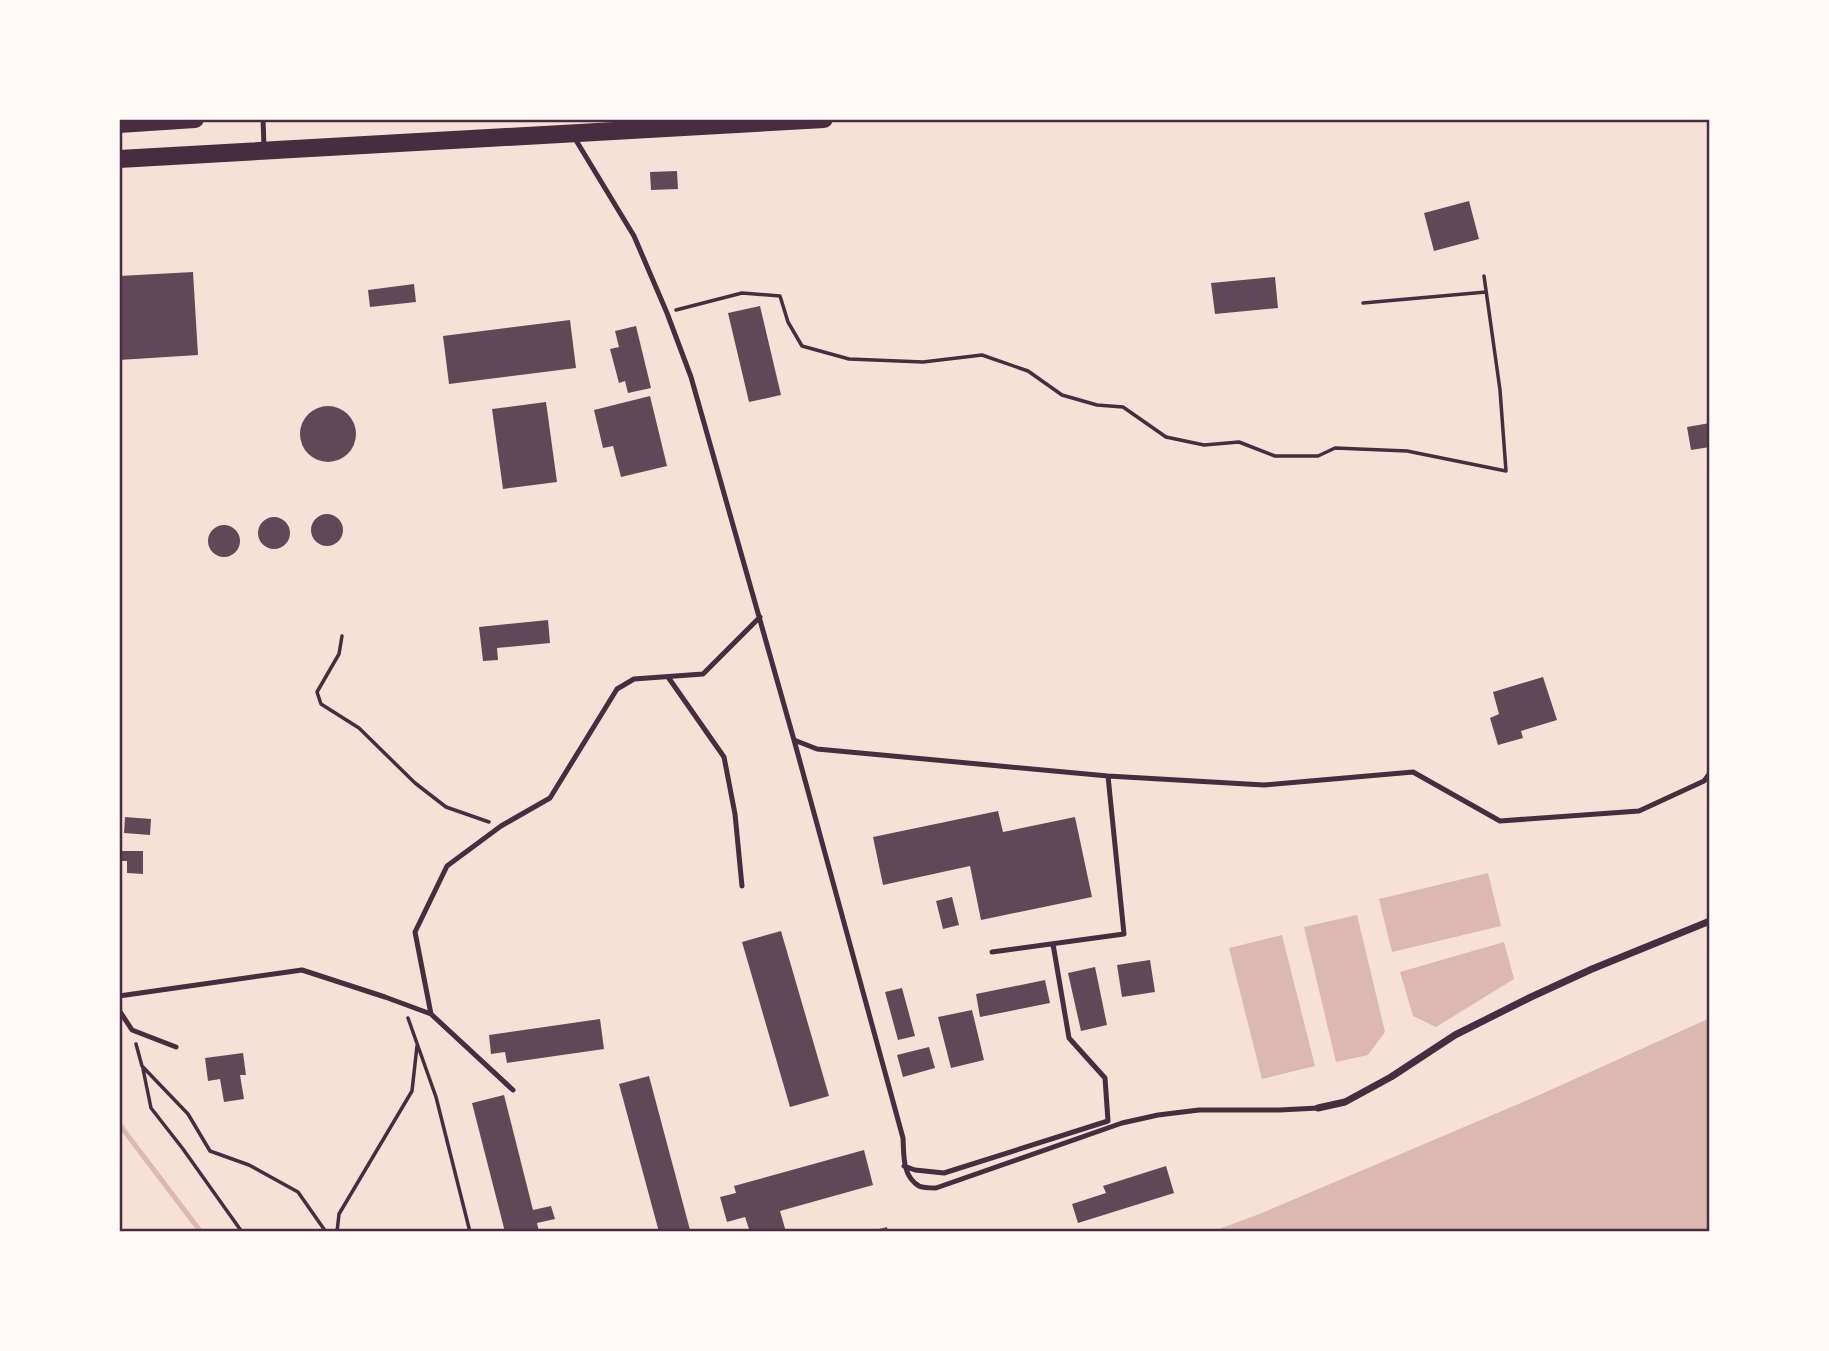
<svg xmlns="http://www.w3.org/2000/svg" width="1829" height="1351" viewBox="0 0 1829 1351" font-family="'Sofia Sans Condensed',sans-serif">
<rect width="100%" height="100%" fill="#f7e1d7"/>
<path fill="#dcb8b0" d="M1488,873L1501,926L1392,952L1379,899Z
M1357,915L1385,1032L1368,1055L1336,1062L1304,927Z
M1282,935L1315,1066L1262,1079L1229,948Z
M1504,942L1514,979L1436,1027L1413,1016L1400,972Z
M1710,1018V1232H1211L1262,1213L1537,1096Z"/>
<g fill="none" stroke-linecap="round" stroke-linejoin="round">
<path stroke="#dcb8b0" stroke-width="5" d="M119,1124L201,1232"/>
</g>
<path fill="#644757" d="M677,171L678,189L651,190L650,172Z
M1469,201L1479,239L1434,251L1424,213Z
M193,272L198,355L119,360V276Z
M1275,277L1278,308L1215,314L1211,283Z
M414,284L416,302L370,307L368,290Z
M760,306L781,395L749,402L728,313Z
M570,320L576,368L449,384L443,336Z
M636,326L651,388L628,393L625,381L619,383L610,349L619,347L615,331Z
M650,396L667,466L621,477L613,446L603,448L594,410Z
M546,402L557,482L503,489L492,409Z
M300 434a28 28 0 1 1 56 0a28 28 0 1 1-56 0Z
M1710,423V447L1691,450L1687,427Z
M311 530a16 16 0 1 1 32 0a16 16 0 1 1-32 0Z
M258 533a16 16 0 1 1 32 0a16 16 0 1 1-32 0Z
M208 541a16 16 0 1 1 32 0a16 16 0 1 1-32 0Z
M548,620L550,643L497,648L498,660L483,661L479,627Z
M1543,677L1557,720L1521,731L1523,738L1498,745L1490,718L1499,714L1493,692Z
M998,811L1003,832L1075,817L1092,897L981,920L970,866L883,885L873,837Z
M125,817L151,819L150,835L124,833Z
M120,851H143V874L127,873V861H120Z
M952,897L959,925L943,929L936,901Z
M781,931L829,1096L790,1107L742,942Z
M1150,960L1155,992L1122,997L1117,965Z
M1095,967L1107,1025L1081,1031L1068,973Z
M1045,980L1050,1003L980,1017L976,994Z
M902,988L915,1036L898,1040L885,992Z
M972,1010L984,1060L951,1068L938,1017Z
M600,1019L604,1049L507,1063L505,1052L491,1054L489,1035Z
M929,1047L935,1068L903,1077L897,1055Z
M243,1053L246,1075H240L244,1099L224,1102L220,1079L208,1081L205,1058Z
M649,1076L690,1230L682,1232H659L619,1084Z
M504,1095L533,1210L551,1206L555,1219L537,1223L539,1232H505L472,1103Z
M864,1150L873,1185L780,1211L786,1232H750L745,1217L727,1222L720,1197L736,1193L734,1186Z
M1166,1166L1174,1193L1078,1223L1072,1204L1106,1193L1103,1186Z
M887,1227L888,1232H871V1231Z"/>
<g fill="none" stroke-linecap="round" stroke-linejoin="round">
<path stroke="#4a2c40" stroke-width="3.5" d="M1363,303L1486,292
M676,310L742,293L780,296L788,322L802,346L849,359L923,362L982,355L1028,371L1062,395L1097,405L1123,407L1166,437L1204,445L1239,442L1275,456H1318L1335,448L1407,451L1506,471L1500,390L1484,276
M342,636L339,654L317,692L321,704L359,728L415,783L446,807L489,822
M408,1018L436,1097L470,1232
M136,1044L142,1066L188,1114L210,1151L249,1165L298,1192L326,1232
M143,1069L151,1108L183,1149L242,1232
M337,1232L339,1214L412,1091L417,1046"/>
<path stroke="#4a2c40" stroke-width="5" d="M263,119L264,147
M574,137L634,236L667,313L691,377L794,740L817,749L1108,776L1264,785L1413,772L1500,821L1639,811L1704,781L1710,773
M668,677L724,757L735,814L742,886
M794,740L903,1138C904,1155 902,1176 919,1186C923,1188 932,1188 936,1188L1122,1123L1158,1115L1199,1110H1280L1318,1108
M992,952L1124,934L1108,776
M119,996L302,970L385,997L431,1014L513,1090
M119,1010L132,1030L176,1047
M431,1014L415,932L447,866L501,826L550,798L617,689L634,679L703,674L760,617
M904,1166L915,1170L944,1173L1108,1121L1105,1078L1069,1038L1053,944"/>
<path stroke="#4a2c40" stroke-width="7" d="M1318,1108L1345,1102L1391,1077L1455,1035L1531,997L1592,969L1710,921"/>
<path stroke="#4a2c40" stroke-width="18" d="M119,124L195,119
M119,159L824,119"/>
</g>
<rect width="1829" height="1351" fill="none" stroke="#fffaf5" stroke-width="242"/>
<rect x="121" y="121" width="1587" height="1109" fill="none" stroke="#4a2c40" stroke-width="2.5"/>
</svg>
